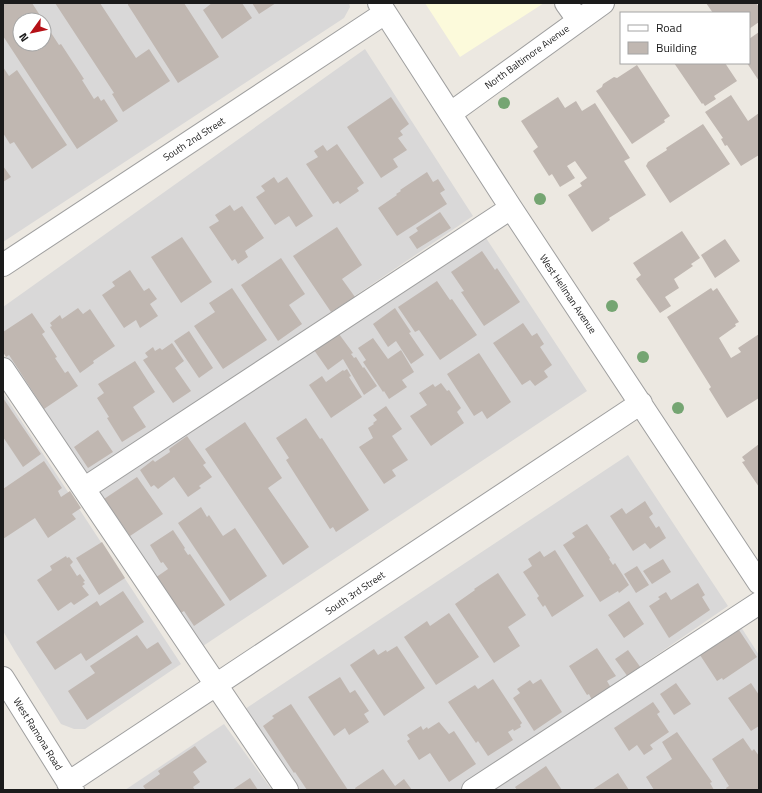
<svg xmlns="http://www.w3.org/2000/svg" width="762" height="793" viewBox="0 0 762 793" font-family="'Titillium Web',sans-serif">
<rect width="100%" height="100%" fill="#ece8e1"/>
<path fill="#d9d8d8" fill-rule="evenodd" d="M3,3H349L350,7L344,18L3,242ZM20,20H44V44H20Z
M365,49L473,216L87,477L3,352V307Z
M486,238L587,391L197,650L95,495Z
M3,393L181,664L85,729H74L61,724L16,653L3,631Z
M628,455L728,606L460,790H295L242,711Z
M741,627L759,655V790H484Z
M224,724L272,790H125Z"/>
<path fill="#fcfadb" d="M425,3H544L460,57Z"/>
<path fill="#c0b7b1" d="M3,3H32L43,20H20V44H44V22L59,45L61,44L84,79L82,80L94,99L98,96L101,101L104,99L118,121L77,149L3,36Z
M55,3H100L136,58L149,49L170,81L123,112L112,94L114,93Z
M128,3H184L219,57L178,83L128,5Z
M212,3H242L252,18L222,39L203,10Z
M252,3H276L259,14Z
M706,3H756L759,7V22L749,29V13H713Z
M759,32V81L747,63H749V39Z
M674,63H725L737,81L714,96L716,99L705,106L703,103L702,104Z
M637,65L670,116L664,120L665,122L632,144L596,91L602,87L603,84L614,77L617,78Z
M3,67L9,76L17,70L67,145L32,169L14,142L10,144L3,133Z
M731,95L748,121L759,113V155L741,166L727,145L725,146L721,139L723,138L705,112Z
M391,97L409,124L400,131L403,135L398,138L407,150L393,159L398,167L381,178L347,127Z
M558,97L565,108L576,101L582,111L595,103L630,158L624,161L646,195L609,218L610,220L592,232L568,195L582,186L580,183L587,178L575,161L567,166L575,178L560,187L552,174L549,176L533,151L538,147L521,121Z
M703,124L730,164L670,203L646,166L648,162L667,150L666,148Z
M337,144L364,183L357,188L359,191L340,204L338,201L333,204L306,164L318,157L314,151L323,145L327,151Z
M3,166L11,177L3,182Z
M427,172L433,182L438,179L445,190L440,193L447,204L397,236L378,208L397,195L396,194L401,191L400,190Z
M274,177L278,183L287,177L313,216L296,227L289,216L275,225L256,197L265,191L261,186Z
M230,205L234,211L242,206L264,238L245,251L248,257L238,264L235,259L232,261L209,227L219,221L215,215Z
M440,212L451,228L417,249L409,237L418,231L416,228Z
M337,227L362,265L342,279L355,297L331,312L293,256Z
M682,231L700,258L691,264L693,266L674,279L679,288L665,297L671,306L660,313L636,279L641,275L633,263Z
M182,237L212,282L181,303L151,257Z
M725,239L740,261L715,278L701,255Z
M482,251L495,270L497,268L520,302L484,326L461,292L464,291L451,272Z
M281,258L305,294L289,305L302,324L278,341L241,285Z
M130,270L144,291L149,288L157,299L150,304L158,316L140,328L136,320L124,328L102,295L115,286L112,282Z
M437,281L450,300L452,299L477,335L440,360L419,330L415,332L398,307Z
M232,288L267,340L223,369L194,326L215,312L209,303Z
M711,288L713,291L717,288L739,322L735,324L736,326L719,338L731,358L741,352L738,348L759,334V398L727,418L709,389L711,387L667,317Z
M78,308L83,314L90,309L115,346L93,361L94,363L80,373L50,327L52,326L50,323L60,315L62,319Z
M395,308L411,332L409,333L424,355L411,364L396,341L388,347L373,324Z
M32,313L45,332L42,334L57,357L55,358L65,373L68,371L78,386L44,409L9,355L6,357L3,352V332Z
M523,323L532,336L537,333L544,344L540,347L552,365L544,371L548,377L535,386L530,380L522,385L493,343Z
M189,331L213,368L199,378L174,341Z
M339,334L353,353L351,354L354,358L356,357L363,368L364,367L377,386L364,395L343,359L328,370L314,350Z
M373,338L388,359L401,350L414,372L402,380L407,387L389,399L384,391L383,392L363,362L366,360L358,348Z
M172,343L184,361L175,368L191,391L173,403L143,360L148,357L145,353L153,347L155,351L160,348L162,350Z
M479,353L511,402L487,419L482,411L474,416L447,374Z
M135,361L155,392L133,407L146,427L122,442L107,418L109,417L97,398L104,393L98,384Z
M347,369L351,376L349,377L362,397L331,418L309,385L322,376L326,382L343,370L344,371Z
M441,383L447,391L449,390L461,408L457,412L464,423L431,446L410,416L427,405L419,393L433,384L435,387Z
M3,398L41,454L23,467L3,437Z
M386,406L402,429L392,436L408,460L392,470L396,476L384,484L359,447L373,438L368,428L374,424L373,423L377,420L373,415Z
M306,418L320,439L322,438L369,510L336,532L333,527L330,529L286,460L289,458L276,438Z
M245,422L282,478L268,488L309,547L283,565L205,449Z
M98,430L113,452L88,468L74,447Z
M187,436L206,463L203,465L212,477L199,486L201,488L188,497L174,477L158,489L154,485L151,487L140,470L153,460L155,462L170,452L169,449Z
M759,444V487L742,462L745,461L742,457Z
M44,461L62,488L58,491L61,497L70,491L81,508L72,514L76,519L48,538L35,518L3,539V489Z
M137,477L163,514L130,536L104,499Z
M645,501L653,514L649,517L656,528L659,526L666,538L650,549L645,543L633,551L610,516L622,508L626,514Z
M201,507L207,517L209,515L223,536L235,528L267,576L230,601L178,523Z
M587,524L610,558L609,559L613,565L615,563L629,585L619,593L618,591L600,602L563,545L575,537L572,533Z
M173,530L185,548L184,549L188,555L190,554L225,605L194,626L184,611L179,614L155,578L168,569L163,562L161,563L150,545Z
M102,542L125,578L99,595L76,558Z
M555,550L584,596L552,617L545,605L543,607L537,598L539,596L523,572L532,566L528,559L540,551L544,557Z
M66,556L67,558L69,557L73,562L70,565L77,576L80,574L85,581L83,582L85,584L82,586L89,595L74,605L71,602L58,611L37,580L52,570L50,566Z
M663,559L671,572L652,584L643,571Z
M637,566L649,585L636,593L624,574Z
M498,573L526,615L508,627L520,646L494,663L455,604L475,590L474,589Z
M698,583L705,595L702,597L710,610L669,638L649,606L660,599L658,597L666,592L671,600Z
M123,591L144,622L86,661L81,653L55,670L36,642L97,601L100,606Z
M629,601L644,624L624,638L608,615Z
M449,613L479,657L436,685L404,637L427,621L430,626Z
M739,630L757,657L723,680L722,678L717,681L700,655Z
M137,635L147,649L158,642L172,663L87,720L68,691L95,673L90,666Z
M397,646L425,688L384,716L350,665L374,649L378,655L386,650L387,652Z
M597,648L616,676L607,681L611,688L592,700L589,694L587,695L569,666Z
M628,650L641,668L628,677L615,659Z
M340,677L350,693L355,690L369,711L364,714L369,722L349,735L345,728L334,736L308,697Z
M493,679L522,723L520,725L521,727L514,731L513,729L508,732L513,740L488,756L478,741L476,743L448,702L475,685L478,689Z
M541,679L562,712L534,731L513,698L520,693L517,689L530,680L533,684Z
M676,683L691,704L674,715L660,694Z
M751,683L759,695V726L751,731L728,698Z
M653,702L660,712L657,714L669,732L650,745L653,749L644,755L637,745L629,751L614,728Z
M291,704L348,790H307L295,772L294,773L263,726L274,718L272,716Z
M439,722L449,734L454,731L476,764L449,782L430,753L419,760L407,741L410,739L407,735L421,726L423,730L427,727L428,729Z
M677,732L712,782L710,783L714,790H654L646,777L672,759L662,742Z
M743,738L752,751L754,749L759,756V790H727L726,788L729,786L712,759Z
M195,746L207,762L193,772L200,782L193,787L195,790H146L143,786L160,774L158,771Z
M546,766L562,790H517L515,787Z
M383,769L395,786L404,779L412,790H356L355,788Z
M618,773L629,790H592Z
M250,778L258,790H232Z"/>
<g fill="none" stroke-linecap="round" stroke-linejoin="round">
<defs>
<path id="minor" d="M379,3L511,208L759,583
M566,3L578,20
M451,113L603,3
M3,265L385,13
M3,369C98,509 191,650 287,790
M85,488L511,208
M3,678L73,790
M68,783L641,403
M473,790L759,603"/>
</defs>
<use href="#minor" stroke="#9f9f9f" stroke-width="24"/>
<use href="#minor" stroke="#fff" stroke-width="22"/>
</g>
<g fill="#75a572">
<circle cx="504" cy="103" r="6"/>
<circle cx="540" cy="199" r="6"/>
<circle cx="612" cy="306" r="6"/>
<circle cx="643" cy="357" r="6"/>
<circle cx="678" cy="408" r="6"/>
</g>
<g text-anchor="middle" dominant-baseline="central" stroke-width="3" stroke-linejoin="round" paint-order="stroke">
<g font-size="10" fill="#1b1b1b" stroke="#fff">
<text transform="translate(527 57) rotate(-36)">North Baltimore Avenue</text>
<text transform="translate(194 139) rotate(-33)">South 2nd Street</text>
<text transform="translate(568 294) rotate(56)">West Hellman Avenue</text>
<text transform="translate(355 593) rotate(-34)">South 3rd Street</text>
<text transform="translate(38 734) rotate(58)">West Ramona Road</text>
</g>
</g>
<rect width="762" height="793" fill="none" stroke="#1b1b1b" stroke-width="8"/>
<rect x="620" y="12" width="130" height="52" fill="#ffffff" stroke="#a4a4a4"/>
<rect x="628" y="25" width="20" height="6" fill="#ffffff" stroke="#a4a4a4"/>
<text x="656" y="32" font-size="12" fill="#1b1b1b">Road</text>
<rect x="628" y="42" width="20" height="12" fill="#c0b7b1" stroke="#a4a4a4"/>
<text x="656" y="52" font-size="12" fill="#1b1b1b">Building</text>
<g transform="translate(32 32) rotate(237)"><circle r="19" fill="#ffffff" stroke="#a4a4a4"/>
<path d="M0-3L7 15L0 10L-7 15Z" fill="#b51117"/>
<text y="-6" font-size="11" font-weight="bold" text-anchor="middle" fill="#1b1b1b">N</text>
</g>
</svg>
